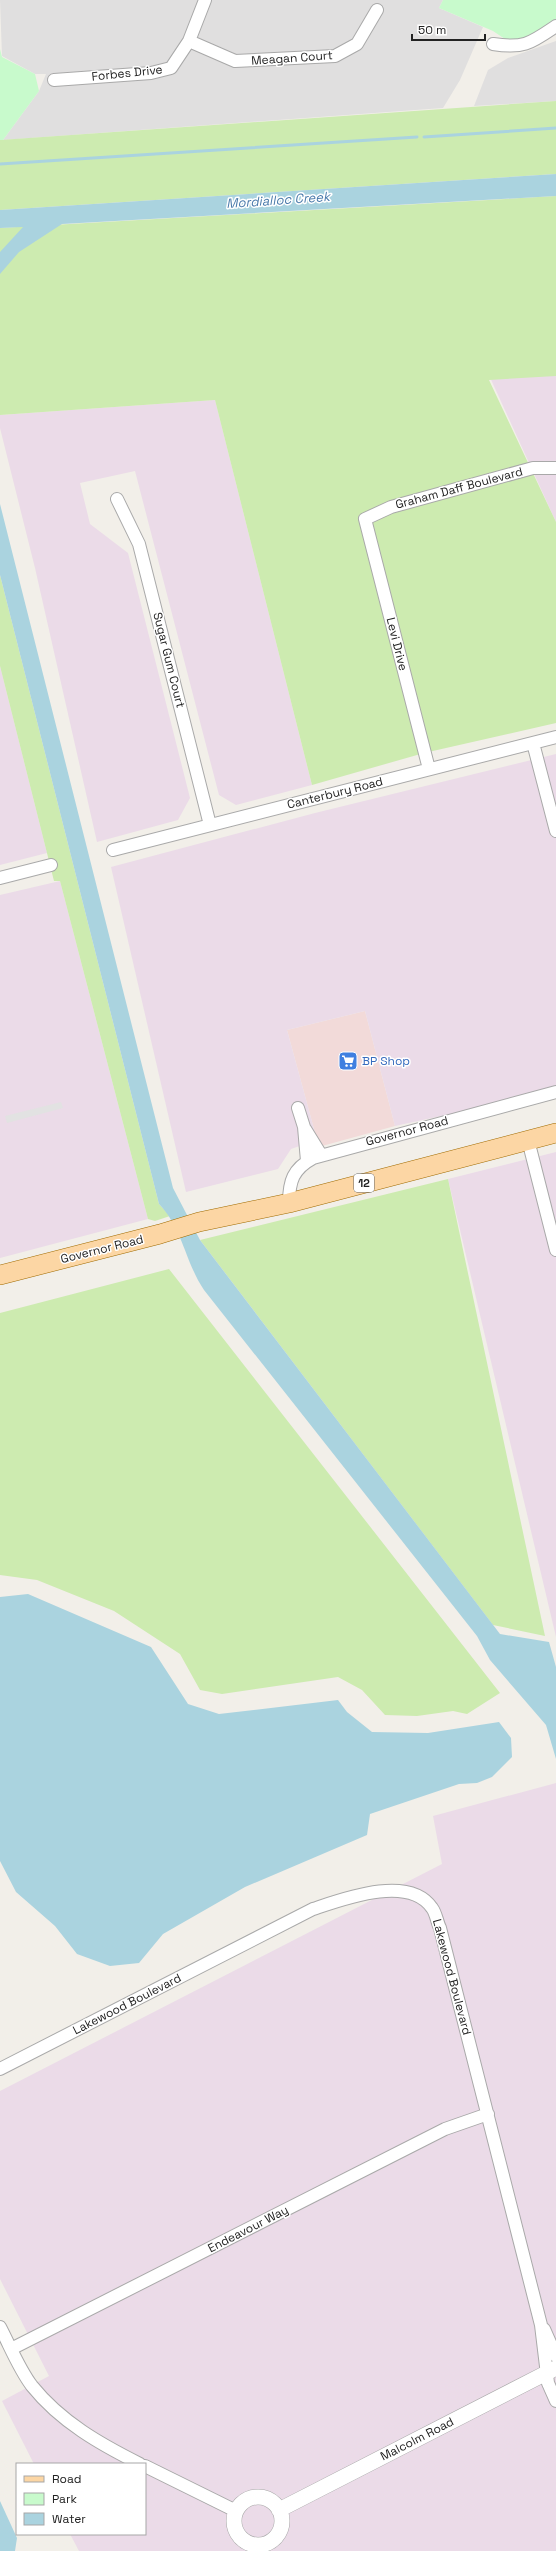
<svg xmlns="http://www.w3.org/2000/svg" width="556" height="2551" viewBox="0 0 556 2551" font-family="'Space Grotesk',sans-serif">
<rect width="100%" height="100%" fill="#f2efe9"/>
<path fill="#e0dfdf" d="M0,0H443L439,8L483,27L460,80L443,108L3,140L39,91L46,74H35L2,56Z
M556,41V101L474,106L488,70L508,58Z"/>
<path fill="#f2dad9" d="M365,1011L395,1126L322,1146L317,1140L287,1030Z"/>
<path fill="#ebdbe8" d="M556,370V522L488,373Z
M215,400L312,785L236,805L219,795L135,471L80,483L90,524L128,553L190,798L178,820L97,842L35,568L0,428V415Z
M0,666L47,853L0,865Z
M556,754V1091L395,1126L365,1011L287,1030L317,1140L291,1149L278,1169L186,1192L111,867L315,813Z
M60,881L148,1219L0,1258V895Z
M556,1152V1637L448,1179Z
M556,1783V2551H79L70,2534H145V2464H34L2,2401L49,2376L0,2279V2091L442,1864L433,1816Z"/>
<path fill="#cdebb0" d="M556,101V174L0,210V140Z
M556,196V376L489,380L556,522V723L424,753L312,785L215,400L0,415V228Z
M0,575L159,1204L170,1216L155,1221L148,1219L60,881H54L0,666Z
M448,1179L545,1636L493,1625L200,1240Z
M169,1269L500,1693L467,1714L453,1711L417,1716L385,1715L362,1690L338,1677L222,1694L200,1690L180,1654L114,1611L37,1580L0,1575V1313Z"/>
<path fill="#c8facc" d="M443,0H556V19L532,37L508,41L493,31L439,8Z
M0,49L2,57L35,74L39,91L3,140H0Z"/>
<path fill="#e2e2e2" d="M61,1102L63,1108L7,1123L5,1116Z"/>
<path fill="#aad3df" d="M556,174V196L62,224L19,252L0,274V252L23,227L0,228V210Z
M0,504L173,1188L200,1240L500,1634L549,1642L556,1667V1759L546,1725L490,1660L477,1636L204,1290C185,1262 183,1229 159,1204L0,575Z
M28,1594L151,1647L188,1704L219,1714L338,1700L347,1712L372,1732L428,1733L499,1722L511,1738L512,1757L492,1777L477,1783L459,1784L370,1814L367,1835L245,1887L163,1934L139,1963L110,1966L77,1954L55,1926L16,1892L0,1861V1597Z
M0,2501L17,2538L15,2551H0Z"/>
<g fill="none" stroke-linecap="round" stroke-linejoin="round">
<path stroke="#aad3df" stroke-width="3" d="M424,137L556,128
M0,164L417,137"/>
<defs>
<path id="minor" d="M189,41L235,61L335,56L357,44L377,10
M493,44C524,49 531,43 556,26
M54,80L151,73L171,68L189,41L205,0
M117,499L139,544L210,825
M533,743L556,831
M429,769L365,519L391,507L533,468H556
M113,850L556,737
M0,878L51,865
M298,1108L304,1127L307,1161
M305,1129L321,1155
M528,1140L556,1250
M289,1203C289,1181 293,1169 313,1158L556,1092
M0,2069L313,1909C343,1899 409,1874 432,1908C436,1913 437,1922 440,1928L541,2325L548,2383L556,2401
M0,2327C10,2346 19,2369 32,2386C61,2422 100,2444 140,2464
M544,2329L556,2356
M11,2349L445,2129L488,2114
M145,2466L236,2511"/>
<path id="tertiary" d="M234 2521a24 24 0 1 1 48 0a24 24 0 1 1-48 0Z
M279,2510L556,2368"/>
<path id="primary" d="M0,1275L160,1234L199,1222L289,1203L556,1133"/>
</defs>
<use href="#minor" stroke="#a9a9a9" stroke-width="14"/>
<use href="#tertiary" stroke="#a9a9a9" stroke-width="16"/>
<use href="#primary" stroke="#a06b00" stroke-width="20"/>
<use href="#minor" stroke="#fff" stroke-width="12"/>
<use href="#tertiary" stroke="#fff" stroke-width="15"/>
<use href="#primary" stroke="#fcd6a4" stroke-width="19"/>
</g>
<defs>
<symbol id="supermarket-square" viewBox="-11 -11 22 22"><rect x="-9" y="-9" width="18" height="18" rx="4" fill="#3f7fe0" stroke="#fff"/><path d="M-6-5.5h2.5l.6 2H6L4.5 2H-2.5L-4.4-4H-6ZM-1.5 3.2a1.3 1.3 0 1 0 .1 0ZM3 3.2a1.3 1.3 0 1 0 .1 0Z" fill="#fff"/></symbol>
</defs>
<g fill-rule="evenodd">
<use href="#supermarket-square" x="337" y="1050" width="22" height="22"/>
</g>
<g text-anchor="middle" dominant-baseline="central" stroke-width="3" stroke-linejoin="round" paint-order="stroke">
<rect fill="#fff" stroke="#646464" stroke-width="1" x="354" y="1174" width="20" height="18" rx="3"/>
<g font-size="11" font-weight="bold" fill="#222">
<text x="364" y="1183">12</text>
</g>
<g font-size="12" fill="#222" stroke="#fff">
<text transform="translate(292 58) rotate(-4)">Meagan Court</text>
<text transform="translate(127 73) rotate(-6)">Forbes Drive</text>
<text transform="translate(459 488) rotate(-15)">Graham Daff Boulevard</text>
<text transform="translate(397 644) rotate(76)">Levi Drive</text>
<text transform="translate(169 660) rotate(76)">Sugar Gum Court</text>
<text transform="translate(335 793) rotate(-14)">Canterbury Road</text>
<text transform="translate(407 1131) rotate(-15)">Governor Road</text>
<text transform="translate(102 1249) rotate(-14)">Governor Road</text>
<text transform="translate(452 1977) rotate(75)">Lakewood Boulevard</text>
<text transform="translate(127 2004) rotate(-27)">Lakewood Boulevard</text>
<text transform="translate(248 2229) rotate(-27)">Endeavour Way</text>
<text transform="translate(417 2439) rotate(-27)">Malcolm Road</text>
</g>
<g font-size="12" fill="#366cbe" stroke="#fff" text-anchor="start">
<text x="362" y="1061">BP Shop</text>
</g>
<g font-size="13" font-style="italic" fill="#4a7aab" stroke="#fff">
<text transform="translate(278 200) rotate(-4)">Mordialloc Creek</text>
</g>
</g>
<rect x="16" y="2463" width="130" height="72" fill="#ffffff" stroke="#a7a7a7"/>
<rect x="24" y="2476" width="20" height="6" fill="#fcd6a4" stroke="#a7a7a7"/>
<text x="52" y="2483" font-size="12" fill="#222222">Road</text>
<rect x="24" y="2493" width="20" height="12" fill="#c8facc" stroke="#a7a7a7"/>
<text x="52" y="2503" font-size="12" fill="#222222">Park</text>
<rect x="24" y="2513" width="20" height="12" fill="#aad3df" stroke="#a7a7a7"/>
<text x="52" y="2523" font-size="12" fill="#222222">Water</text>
<path d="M412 34v6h73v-6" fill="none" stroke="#222222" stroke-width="2"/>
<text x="418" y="34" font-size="12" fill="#222222" stroke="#ffffff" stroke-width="3" paint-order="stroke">50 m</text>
</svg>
